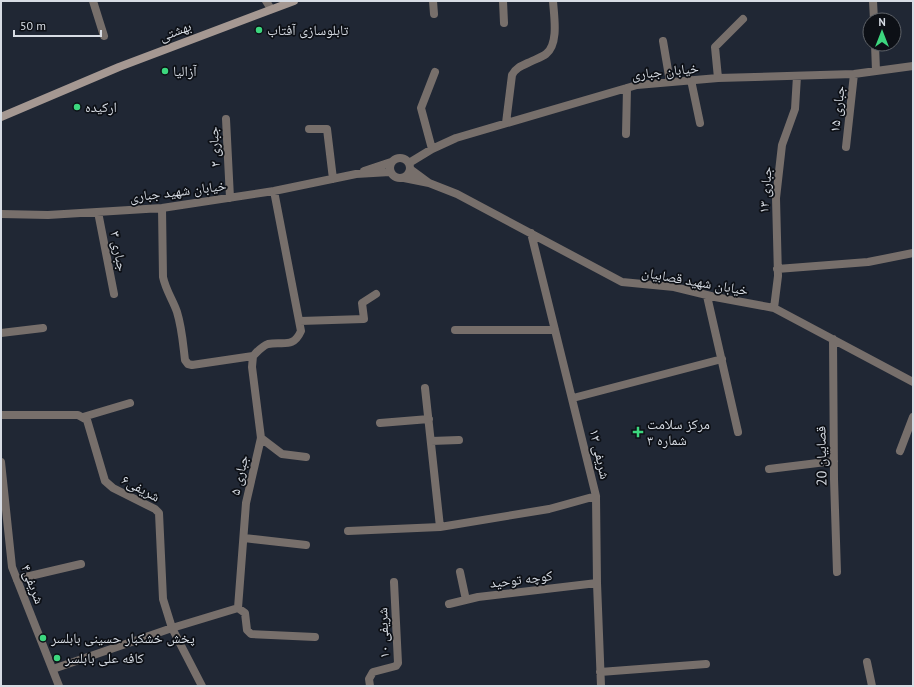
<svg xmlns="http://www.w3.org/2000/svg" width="914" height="687" viewBox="0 0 914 687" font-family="'PT Sans','Noto Naskh Arabic',sans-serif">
<rect width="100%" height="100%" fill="#202734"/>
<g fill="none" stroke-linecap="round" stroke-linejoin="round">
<path stroke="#776f6b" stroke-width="8" d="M93,1L104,36
M266,1L271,9
M433,1L434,14
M503,1L504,23
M873,1L874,20
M663,41L670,82
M875,44L876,71
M718,78L715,47L743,19
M691,80L700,123
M226,119L230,198
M506,123L512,75C516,67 524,65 532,61C536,59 542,57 546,54C559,44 554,16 553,1
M309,129H327L333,179
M626,134L627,88
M846,147L854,74
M432,149L421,108L435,72
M390 168a10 10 0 1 1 20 0a10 10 0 1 1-20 0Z
M409,163L432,149L456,138L637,85L718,78L854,74L913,66
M364,171L391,162
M404,178L429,183L410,169
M429,183L457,194L622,282L674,287L715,297L774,308L913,382
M162,208L163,277C166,291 173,300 177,312C182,328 183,344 185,360L188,364L192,365L253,356
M98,212L114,294
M1,214L48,215L162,208L274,191L356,174L390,172
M531,233L596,496L597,583L601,686
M777,269L868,262L913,253
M707,296L738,432
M774,308L778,276L776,198L782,145L795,109L797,76
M300,321L364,319L362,303L376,294
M455,330H555
M1,333L43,328
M833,339L834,479L837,572
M425,388L440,527
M573,398L722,359
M1,415H78L87,420L105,481L113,488L155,509L159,513L163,599L172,628L202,686
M83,417L130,403
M380,423L429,419
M261,438L282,454L306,457
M431,441L459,440
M900,451L913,417
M769,469L834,461
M348,531L440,527L549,509L596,496
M244,538L306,545
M460,572L466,600
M17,579L81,564
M449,604L478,597L597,583
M238,608L245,613L247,630L251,634L315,637
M867,662L872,686
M53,669L172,628L238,608L246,503L261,438L252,367L253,356C257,352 262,346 268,344C283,341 293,349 301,331L274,191
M600,672L706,664
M370,686L369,679L373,672L396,666L398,663L394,582"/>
<path stroke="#776f6b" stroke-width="8" d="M1,462L12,567L59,686"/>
<path stroke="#a59892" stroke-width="8" d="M1,117L119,67L294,1"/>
</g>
<g fill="#3cd77e" stroke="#0d1016" stroke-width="1.5">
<circle cx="259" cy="30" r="4"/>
<circle cx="165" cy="71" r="4"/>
<circle cx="77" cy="107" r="4"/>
<path d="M636 426h4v4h4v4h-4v4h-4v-4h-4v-4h4z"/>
<circle cx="43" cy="638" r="4"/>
<circle cx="57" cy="658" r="4"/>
</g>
<g text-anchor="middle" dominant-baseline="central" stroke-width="3.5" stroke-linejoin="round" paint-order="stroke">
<g font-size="14" fill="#d7dce4" stroke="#0d1016" text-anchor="start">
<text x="267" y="30">تابلوسازی آفتاب</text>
<text x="173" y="71">آزالیا</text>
<text x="85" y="107">ارکیده</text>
<text x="647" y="424">مرکز سلامت<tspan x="647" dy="16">شماره ۳</tspan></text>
<text x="51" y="638">پخش خشکبار حسینی بابلسر</text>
<text x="65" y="658">کافه علی بابلسر</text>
</g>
<g font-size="14" fill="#d7dce4" stroke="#0d1016">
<text transform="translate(175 31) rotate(-21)">بهشتی</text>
<text transform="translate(665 71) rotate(-6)">خیابان جباری</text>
<text transform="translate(837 109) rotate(-83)">جباری ۱۵</text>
<text transform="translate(214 147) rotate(-93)">جباری ۲</text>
<text transform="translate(765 190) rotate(-86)">جباری ۱۳</text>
<text transform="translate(178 191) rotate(-7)">خیابان شهید جباری</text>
<text transform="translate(119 251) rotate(79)">جباری ۳</text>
<text transform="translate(695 281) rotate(10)">خیابان شهید قصابیان</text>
<text transform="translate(600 454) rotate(77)">شریفی ۱۲</text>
<text transform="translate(821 456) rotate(-91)">قصابیان 20</text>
<text transform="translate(239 475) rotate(-77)">جباری ۵</text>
<text transform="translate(141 488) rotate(28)">شریفی۶</text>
<text transform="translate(521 579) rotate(-7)">کوچه توحید</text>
<text transform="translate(33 584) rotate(69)">شریفی۴</text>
<text transform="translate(383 633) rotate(-92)">شریفی ۱۰</text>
</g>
</g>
<rect width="914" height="687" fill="none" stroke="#d7dce4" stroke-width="4"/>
<g transform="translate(882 32)"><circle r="19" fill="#0d1016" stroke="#5e6268"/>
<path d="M0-3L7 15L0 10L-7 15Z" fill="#3cd77e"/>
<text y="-6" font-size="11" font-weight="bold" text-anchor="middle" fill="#d7dce4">N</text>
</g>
<path d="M14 30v6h87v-6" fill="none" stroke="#d7dce4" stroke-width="2"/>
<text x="20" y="30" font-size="12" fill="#d7dce4" stroke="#0d1016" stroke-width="3" paint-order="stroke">50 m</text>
</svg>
